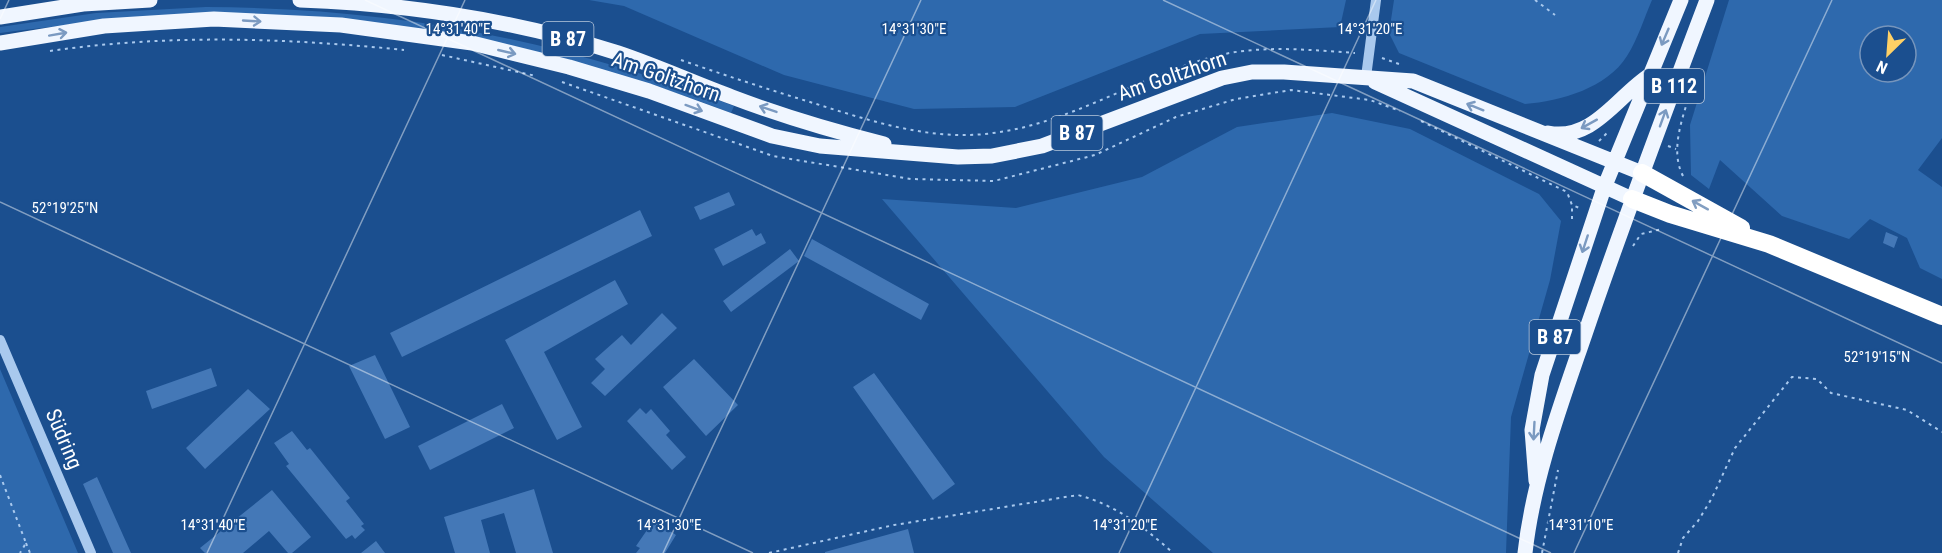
<svg xmlns="http://www.w3.org/2000/svg" width="1942" height="553" viewBox="0 0 1942 553" font-family="'Roboto Condensed',sans-serif">
<rect width="100%" height="100%" fill="#1b4f8f"/>
<path fill="#2e69ad" fill-rule="evenodd" d="M589,0H1346L1340,27L1200,34L1015,107L914,109L784,75L624,6Z
M1394,0H1652C1644,18 1638,39 1627,56C1607,88 1561,101 1525,104L1399,53L1389,33Z
M1729,0H1942V138L1918,170L1942,187V279L1920,268L1907,238L1870,219L1849,239L1782,216L1720,160L1709,189L1691,175L1690,125ZM1870,36H1906V72H1870Z
M206,7C397,8 555,39 734,106L731,113C492,21 255,0 0,33V27L96,13Z
M1332,113L1410,129L1539,194L1561,221L1550,280L1511,417L1506,553H1213L1104,457L882,199L1016,208L1142,177L1237,127Z
M0,369L78,553H0Z"/>
<path fill="#4478b7" d="M729,192L735,205L700,220L694,207Z
M640,210L652,236L402,357L390,333Z
M752,229L756,236L761,233L766,243L723,266L714,249Z
M1886,232L1898,237L1894,248L1883,243Z
M812,239L929,304L921,320L804,256Z
M790,249L799,261L731,312L723,301Z
M615,280L628,304L544,352L582,427L557,440L505,340Z
M662,313L677,328L605,396L591,383L605,369L595,359L622,335L631,345Z
M375,355L410,427L385,439L349,366Z
M694,359L738,405L706,436L663,387Z
M211,368L217,386L152,409L146,391Z
M874,373L955,484L933,500L853,387Z
M248,389L270,409L205,469L186,448Z
M502,404L514,428L430,470L418,446Z
M640,408L646,414L651,409L670,431L666,435L686,457L672,470L627,421Z
M292,431L307,450L310,448L350,498L346,501L364,524L361,526L365,530L355,539L352,535L346,539L286,466L289,464L274,443Z
M97,477L131,553H113L83,484Z
M534,489L553,553H516L504,513L481,520L490,553H455L444,517Z
M272,490L311,537L292,553H288L269,531L243,553H205L200,548Z
M654,520L676,535L665,553H636L640,548L636,546Z
M908,529L914,553H825V552Z
M376,541L385,553H361Z"/>
<g fill="none" stroke-linecap="round" stroke-linejoin="round">
<path stroke="#a9c9ee" stroke-width="2" stroke-dasharray="3 4.5" stroke-linecap="butt" d="M1535,0L1555,15
M50,51C168,34 286,38 404,50
M442,55L536,76
M1382,58L1399,64
M681,60C724,75 767,89 810,102C868,120 931,142 993,133C1073,123 1142,74 1220,55C1263,45 1311,50 1355,53
M562,82L773,156L911,179L994,181L1095,155L1176,117L1236,99L1291,90L1370,100L1400,111
M1421,121L1567,192L1572,205L1582,209
M1599,141L1608,132
M1668,146L1676,149
M1683,176C1668,147 1686,110 1694,80
M1572,219V205
M1633,246L1641,234L1662,229
M0,475L26,543L20,553
M26,543L30,553
M769,553L894,525L1078,495C1116,505 1144,527 1173,553
M1542,553L1558,470
M1678,553L1683,538L1698,521L1712,498L1735,448L1792,377L1817,379L1831,393L1907,410L1942,432"/>
<path stroke="#a9c9ee" stroke-width="10" d="M1366,77L1376,0
M0,340L91,553"/>
<path stroke="#f0f6ff" stroke-width="15" d="M300,0C407,4 517,21 618,53C657,66 694,83 732,97C782,116 833,131 884,144
M0,17L83,4L150,0
M0,43L104,26L214,19L341,25L472,43L569,67L649,91L772,136L820,146L958,157L992,156L1042,146L1222,78L1252,72H1284L1413,81L1642,173
M1375,82L1632,199
M1548,133C1593,142 1618,95 1650,75
M1536,481L1532,430L1542,375L1604,188L1681,0
M1525,553C1533,479 1561,404 1585,334C1623,222 1665,111 1707,0"/>
<path stroke="#fff" stroke-width="18" d="M1642,173L1741,228
M1632,199L1670,214L1769,244L1942,316"/>
</g>
<defs><path id="oneway-shaft" d="M-6 0H5M1.5-3L5.5 0L1.5 3" fill="none" stroke-width="1.6" stroke-linecap="round" stroke-linejoin="round" transform="scale(1.5)"/></defs>
<g stroke="#7b9ac1">
<use href="#oneway-shaft" transform="translate(252 21) rotate(3)"/>
<use href="#oneway-shaft" transform="translate(58 34) rotate(-10)"/>
<use href="#oneway-shaft" transform="translate(1665 37) rotate(113)"/>
<use href="#oneway-shaft" transform="translate(507 52) rotate(13)"/>
<use href="#oneway-shaft" transform="translate(1475 107) rotate(-158)"/>
<use href="#oneway-shaft" transform="translate(694 108) rotate(20)"/>
<use href="#oneway-shaft" transform="translate(768 109) rotate(-161)"/>
<use href="#oneway-shaft" transform="translate(1663 118) rotate(-70)"/>
<use href="#oneway-shaft" transform="translate(1589 124) rotate(151)"/>
<use href="#oneway-shaft" transform="translate(1585 244) rotate(108)"/>
<use href="#oneway-shaft" transform="translate(1534 431) rotate(93)"/>
</g>
<use stroke="#829ec1" href="#oneway-shaft" transform="translate(1700 205) rotate(-151)"/>
<path fill="none" stroke="#fff" stroke-width="1.5" stroke-opacity="0.45" d="M365,0L1551,553M1163,0L1942,363M0,19L9,0M0,202L753,553M207,553L465,0M663,553L921,0M1119,553L1376,0M1574,553L1832,0"/>
<g text-anchor="middle" dominant-baseline="central" stroke-width="4.5" stroke-linejoin="round" paint-order="stroke">
<g fill="#1b4f8f" stroke="#bbcadd" stroke-width="1.5">
<rect x="542.5" y="22" width="51" height="34" rx="4.5"/>
<rect x="1644" y="69" width="60" height="34" rx="4.5"/>
<rect x="1051.5" y="116" width="51" height="34" rx="4.5"/>
<rect x="1529.5" y="320" width="51" height="34" rx="4.5"/>
</g>
<g font-size="20" font-weight="bold" fill="#fff">
<text x="568" y="39">B 87</text>
<text x="1674" y="86">B 112</text>
<text x="1077" y="133">B 87</text>
<text x="1555" y="337">B 87</text>
</g>
<g font-size="21" fill="#fff" stroke="#1b4f8f">
<text transform="translate(1172 76) rotate(-19)">Am Goltzhorn</text>
<text transform="translate(666 77) rotate(19)">Am Goltzhorn</text>
<text transform="translate(64 439) rotate(67)">Südring</text>
</g>
</g>
<g font-size="15" text-anchor="middle" fill="#fff" stroke="#1b4f8f" stroke-width="4.5" stroke-linejoin="round" paint-order="stroke">
<text x="458" y="34">14°31'40"E</text>
<text x="914" y="34">14°31'30"E</text>
<text x="1370" y="34">14°31'20"E</text>
<text x="65" y="213">52°19'25"N</text>
<text x="1877" y="362">52°19'15"N</text>
<text x="213" y="530">14°31'40"E</text>
<text x="669" y="530">14°31'30"E</text>
<text x="1125" y="530">14°31'20"E</text>
<text x="1581" y="530">14°31'10"E</text>
</g>
<g transform="translate(1888 54) rotate(205)"><circle r="28" fill="#1b4f8f" stroke="#7695bc" stroke-width="1.5"/>
<path d="M0-4.5L10 22L0 15L-10 22Z" fill="#ffd166"/>
<text y="-9" font-size="16" font-weight="bold" text-anchor="middle" fill="#ffffff">N</text>
</g>
</svg>
